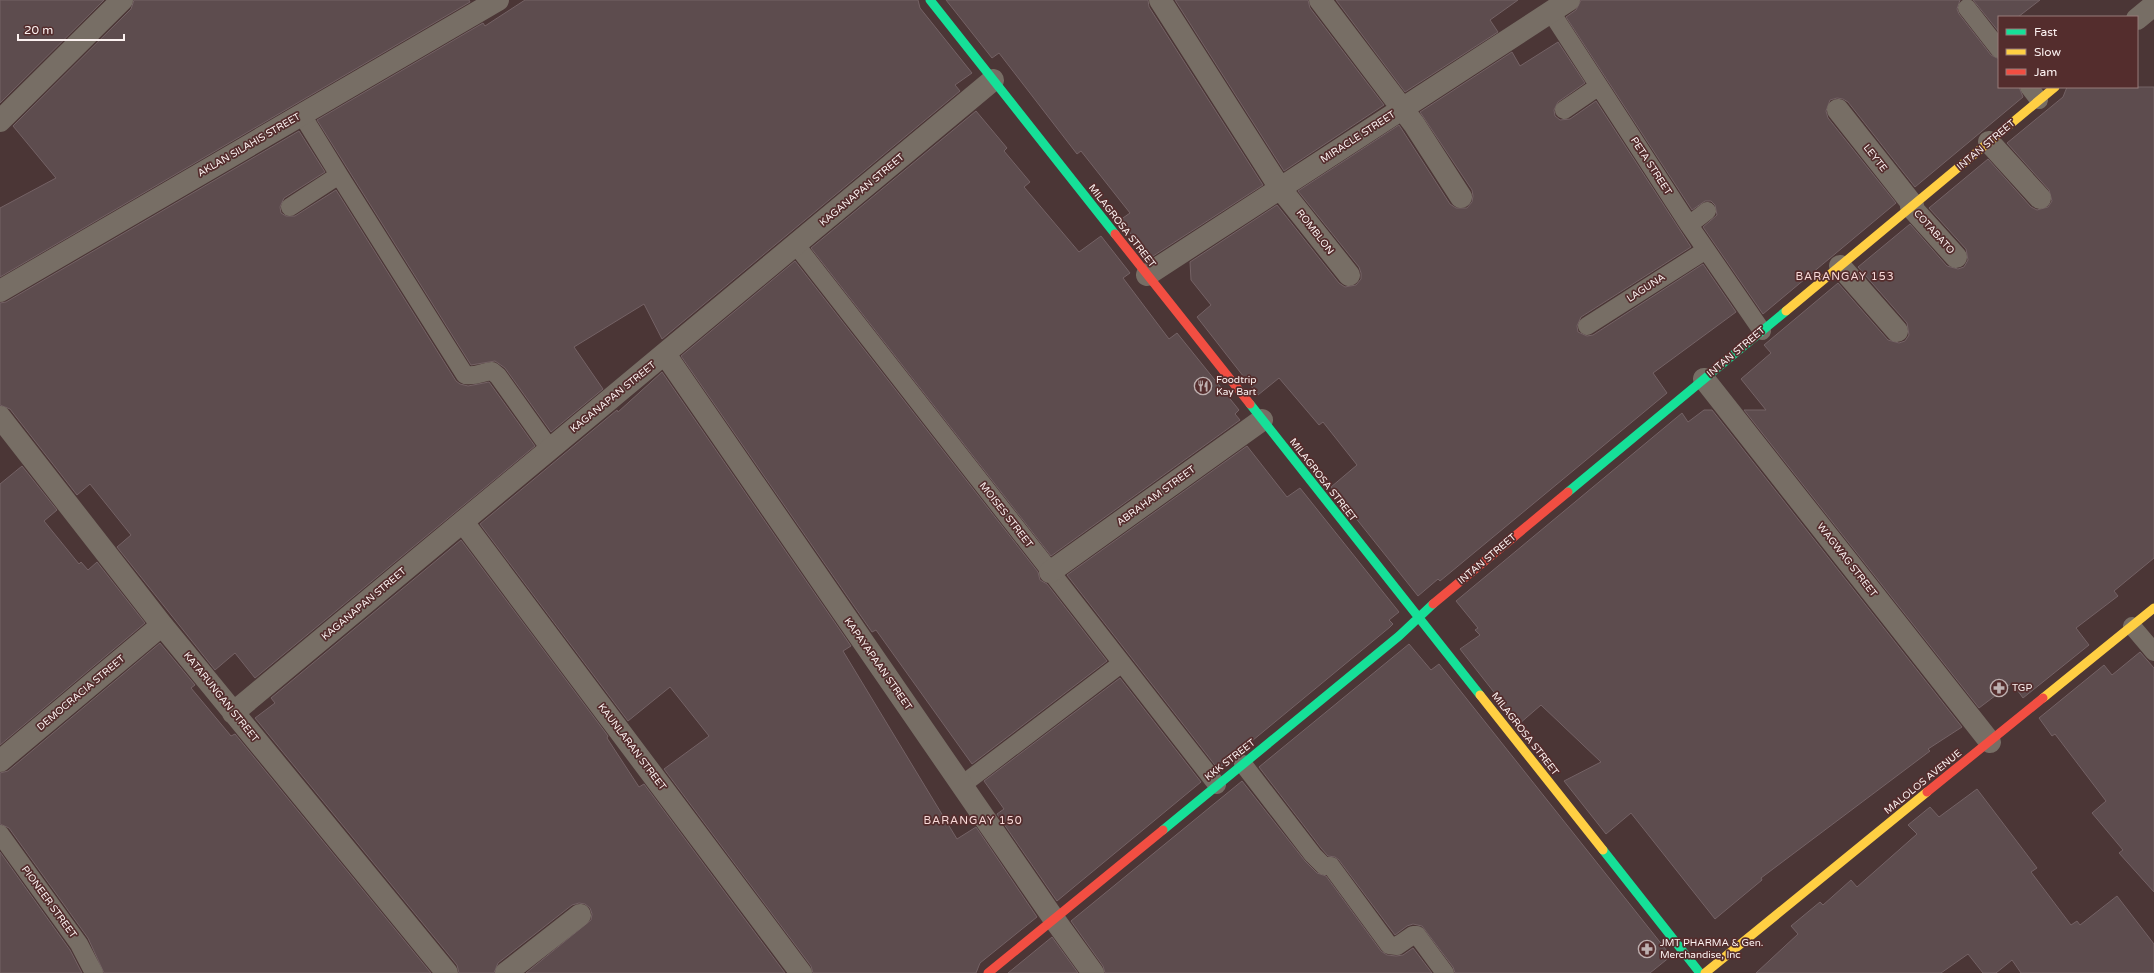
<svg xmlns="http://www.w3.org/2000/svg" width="2154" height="973" viewBox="0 0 2154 973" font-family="'Varela Round',sans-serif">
<rect width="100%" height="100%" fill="#4b3636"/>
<path fill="#5d4c4e" stroke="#746265" d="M0,0H104L0,103Z
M134,0H469L470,2L0,277V208L56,178L13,126L131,9Z
M525,0H918L920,8L972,73L955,85L960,91L662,339L644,304L574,347L603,389L551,432L505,368L495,361L471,365L317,120L483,23L485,26Z
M946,0H1148L1149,7L1263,185L1150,258L1120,220L1130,213L1081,151L1077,154L999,53L992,58Z
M1175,0H1308L1310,8L1384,105L1284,171Z
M1336,0H1518L1490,20L1498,32L1405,92Z
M1581,0H1960L1957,9L1959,14L1991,55L1999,59V87H2019L2023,97L1915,187L1848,102L1843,99L1837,98L1830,100L1826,111L1828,118L1896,203L1763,314L1703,227L1717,215L1715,205L1711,201H1705L1692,210L1566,17L1576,10Z
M1973,0H2040L2018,17H1999V32Z
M1558,42L1585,83L1558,102L1554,110L1555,116L1560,120L1570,119L1596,101L1691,247L1581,317L1577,326L1578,332L1587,336L1593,335L1703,264L1736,312L1653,373L1667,393L1440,581L1438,579L1418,596L1331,487L1357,465L1323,422L1319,425L1279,378L1258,395L1197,317L1211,305L1191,280L1190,262L1277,205L1339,283L1345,287L1356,285L1361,279V273L1359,267L1298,191L1399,125L1450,204L1456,208H1467L1472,202L1473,196L1472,190L1420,112L1512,52L1520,66Z
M2067,87H2154V558L2114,591L2118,596L2076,628L2089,645L2023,698L2012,683L1979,708L1744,410H1766L1741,379L1771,353L1764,345L1838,283L1888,340L1899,343L1905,341L1909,335L1907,323L1858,267L1910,224L1947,266L1958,269L1964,267L1968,260L1966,249L1929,208L1988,159L2031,207L2037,210L2048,207L2052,201L2049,190L2007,143L2063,97Z
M976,111L1007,148L1004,151L1030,182L1024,187L1079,252L1101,236L1130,273L1123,278L1169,339L1177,333L1239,410L1235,414L1240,420L1051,556L811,248Z
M299,131L325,172L284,198L280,207L281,213L286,216H295L336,190L456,381L460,384L468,386L489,382L535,446L255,678L235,653L215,670L117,547L131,535L90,484L77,495L10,409L0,405V303L6,302Z
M795,261L1038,572L1040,580L1047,584L1107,661L972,764L876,630L872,632L681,356Z
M662,372L851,646L843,651L957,839L976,827L1037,917L980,963L976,973H813L811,966L664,769L709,736L670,687L628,721L480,524L617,410L618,412Z
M1704,410H1712L1962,727L1928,749L1930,751L1761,878L1762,880L1715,919L1631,813L1606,834L1564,781L1601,762L1541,705L1519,724L1460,649L1480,635L1475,630L1478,628L1456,601L1682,413L1688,422Z
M1247,446L1287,497L1300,488L1399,612L1389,620L1393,624L1390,627L1218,769L1067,575Z
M22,466L57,510L44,521L79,564L81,562L88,570L97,562L145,623L0,745V484Z
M461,540L608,736L607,738L639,787L644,784L785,973H526L591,920L592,914L590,908L585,904L579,903L572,905L498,963L494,973H459L457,965L255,718L275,703L271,698Z
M160,643L195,685L191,688L231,736L235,734L431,973H104L88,938L9,828L0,824V773L8,771Z
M1409,644L1431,670L1439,664L1671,956L1650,973H1455L1453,967L1422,926L1413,924L1407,926L1395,935L1339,860L1335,857L1328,856L1321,848L1259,767Z
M2140,652L2154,668V892L2119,853L2123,850L2092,813L2106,801L2055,734L2052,736L2039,718L2104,665L2112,675Z
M1120,678L1201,782L1057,901L997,814L1004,809L984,781Z
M1242,781L1305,861L1317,873L1326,876L1381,951L1387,955L1396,956L1403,955L1413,948L1432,973H1105L1103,966L1071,921Z
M1977,789L2037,868L2031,872L2071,925L2077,921L2080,925L2117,896L2154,944V973H2021L2012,960L1996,973H1983L1968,954L1941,973H1756L1798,934L1791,926L1820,902L1823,905L1851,880L1857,887L1917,834L1908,825L1930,807L1939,817Z
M0,852L70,950L82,973H0Z
M1052,937L1078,973H1008Z"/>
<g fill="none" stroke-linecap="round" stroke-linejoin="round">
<path stroke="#776e65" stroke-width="18" d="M1967,8L1999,49
M1551,12L1689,225L1762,331
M2029,87L2039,100
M1564,110L1599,86
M339,175L465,375C477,377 481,372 492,371L498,376L550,449
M290,207L339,175L302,115
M1689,225L1707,211
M796,245L1217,785
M1587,326L1706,250
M2132,626L2154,652
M1243,764L1313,855L1324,866H1331L1389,945L1397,946L1413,935H1417L1445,973
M962,785L1122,663
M0,834L79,944L94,973"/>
<path stroke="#776e65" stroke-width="22" d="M1160,0L1280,188L1349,275
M1320,0L1414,124L1461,197
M2137,19L2154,5
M1838,110L1913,205
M0,121L122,0
M1989,142L2040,198
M1911,207L1956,257
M1840,266L1897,331
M1147,275L1569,0
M0,291L498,0
M665,354L1054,919L1093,973
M1704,379L1990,742
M0,417L162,625L447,973
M463,522L801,973
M1050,572L1262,420
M233,713L993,80
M0,761L162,625
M506,973L580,915"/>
<path stroke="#16e098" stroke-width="9" d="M930,0L1115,234
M1250,404L1480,695
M1568,492L1786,311
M1163,830L1399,636L1433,604
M1603,850L1700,973"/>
<path stroke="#ffcf43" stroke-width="9" d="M1786,311L2055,87
M1480,695L1603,850
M2043,698L2154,608
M1705,973L1927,792"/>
<path stroke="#f24e42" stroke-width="9" d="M1115,234L1250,404
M1433,604L1568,492
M1927,792L2043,698
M988,973L1163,830"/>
</g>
<defs>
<symbol id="restaurant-ring" viewBox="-11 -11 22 22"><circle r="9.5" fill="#542d2d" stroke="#beb0b0" stroke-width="1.5"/><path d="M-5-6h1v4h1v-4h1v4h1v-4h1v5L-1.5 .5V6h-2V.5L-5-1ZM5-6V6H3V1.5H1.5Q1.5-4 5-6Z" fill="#beb0b0"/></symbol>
<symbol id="pharmacy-ring" viewBox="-11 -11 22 22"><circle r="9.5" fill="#542d2d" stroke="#beb0b0" stroke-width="1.5"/><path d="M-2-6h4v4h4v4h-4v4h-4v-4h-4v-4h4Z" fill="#beb0b0"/></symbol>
</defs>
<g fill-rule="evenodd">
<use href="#restaurant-ring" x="1193" y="376" width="20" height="20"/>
<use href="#pharmacy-ring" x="1989" y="678" width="20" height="20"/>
<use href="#pharmacy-ring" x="1637" y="939" width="20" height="20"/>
</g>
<g text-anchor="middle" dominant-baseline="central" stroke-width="3.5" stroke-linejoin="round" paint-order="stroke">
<g font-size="10" fill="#fcf2f1" stroke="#542d2d">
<text transform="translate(1358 137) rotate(-33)">MIRACLE STREET</text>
<text transform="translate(249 145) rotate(-30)">AKLAN SILAHIS STREET</text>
<text transform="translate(1986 145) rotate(-40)">INTAN STREET</text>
<text transform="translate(1875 158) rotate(52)">LEYTE</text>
<text transform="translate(1651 166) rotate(57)">PETA STREET</text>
<text transform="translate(862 190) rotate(-40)">KAGANAPAN STREET</text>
<text transform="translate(1122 226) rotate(52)">MILAGROSA STREET</text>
<text transform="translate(1315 232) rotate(52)">ROMBLON</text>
<text transform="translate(1934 232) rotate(48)">COTABATO</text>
<text transform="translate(1646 288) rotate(-33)">LAGUNA</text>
<text transform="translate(1736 352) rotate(-40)">INTAN STREET</text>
<text transform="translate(613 397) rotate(-39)">KAGANAPAN STREET</text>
<text transform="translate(1323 480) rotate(52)">MILAGROSA STREET</text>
<text transform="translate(1156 496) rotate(-36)">ABRAHAM STREET</text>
<text transform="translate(1006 515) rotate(52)">MOISES STREET</text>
<text transform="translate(1487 559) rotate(-40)">INTAN STREET</text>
<text transform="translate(1847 560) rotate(52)">WAGWAG STREET</text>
<text transform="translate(364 604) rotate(-40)">KAGANAPAN STREET</text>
<text transform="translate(878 664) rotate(55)">KAPAYAPAAN STREET</text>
<text transform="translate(81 693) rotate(-40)">DEMOCRACIA STREET</text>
<text transform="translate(221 697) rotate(51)">KATARUNGAN STREET</text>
<text transform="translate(1525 734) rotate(52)">MILAGROSA STREET</text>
<text transform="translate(632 747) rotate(53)">KAUNLARAN STREET</text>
<text transform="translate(1230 760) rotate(-38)">KKK STREET</text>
<text transform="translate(1923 782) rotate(-39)">MALOLOS AVENUE</text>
<text transform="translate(49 902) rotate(54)">PIONEER STREET</text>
</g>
<g font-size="10" fill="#fcf2f1" stroke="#542d2d" text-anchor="start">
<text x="1216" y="380">Foodtrip<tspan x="1216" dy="12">Kay Bart</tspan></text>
<text x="2012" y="688">TGP</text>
<text x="1660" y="943">JMT PHARMA &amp; Gen.<tspan x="1660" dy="12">Merchandise, Inc</tspan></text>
</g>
<g font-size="11" letter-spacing="1" fill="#f9dad9" stroke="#542d2d">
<text x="1845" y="276">BARANGAY 153</text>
<text x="973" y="820">BARANGAY 150</text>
</g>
</g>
<rect x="1998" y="16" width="140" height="72" fill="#542d2d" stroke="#977c7b"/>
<rect x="2006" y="29" width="20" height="6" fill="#16e098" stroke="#977c7b"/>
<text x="2034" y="36" font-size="12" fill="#fcf2f1">Fast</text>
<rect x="2006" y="49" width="20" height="6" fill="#ffcf43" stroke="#977c7b"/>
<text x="2034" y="56" font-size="12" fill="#fcf2f1">Slow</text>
<rect x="2006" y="69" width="20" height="6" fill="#f24e42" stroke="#977c7b"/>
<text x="2034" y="76" font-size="12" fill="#fcf2f1">Jam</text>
<path d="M18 34v6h106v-6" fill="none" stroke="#fcf2f1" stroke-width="2"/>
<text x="24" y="34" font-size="12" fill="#fcf2f1" stroke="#542d2d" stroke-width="3" paint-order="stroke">20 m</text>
</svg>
